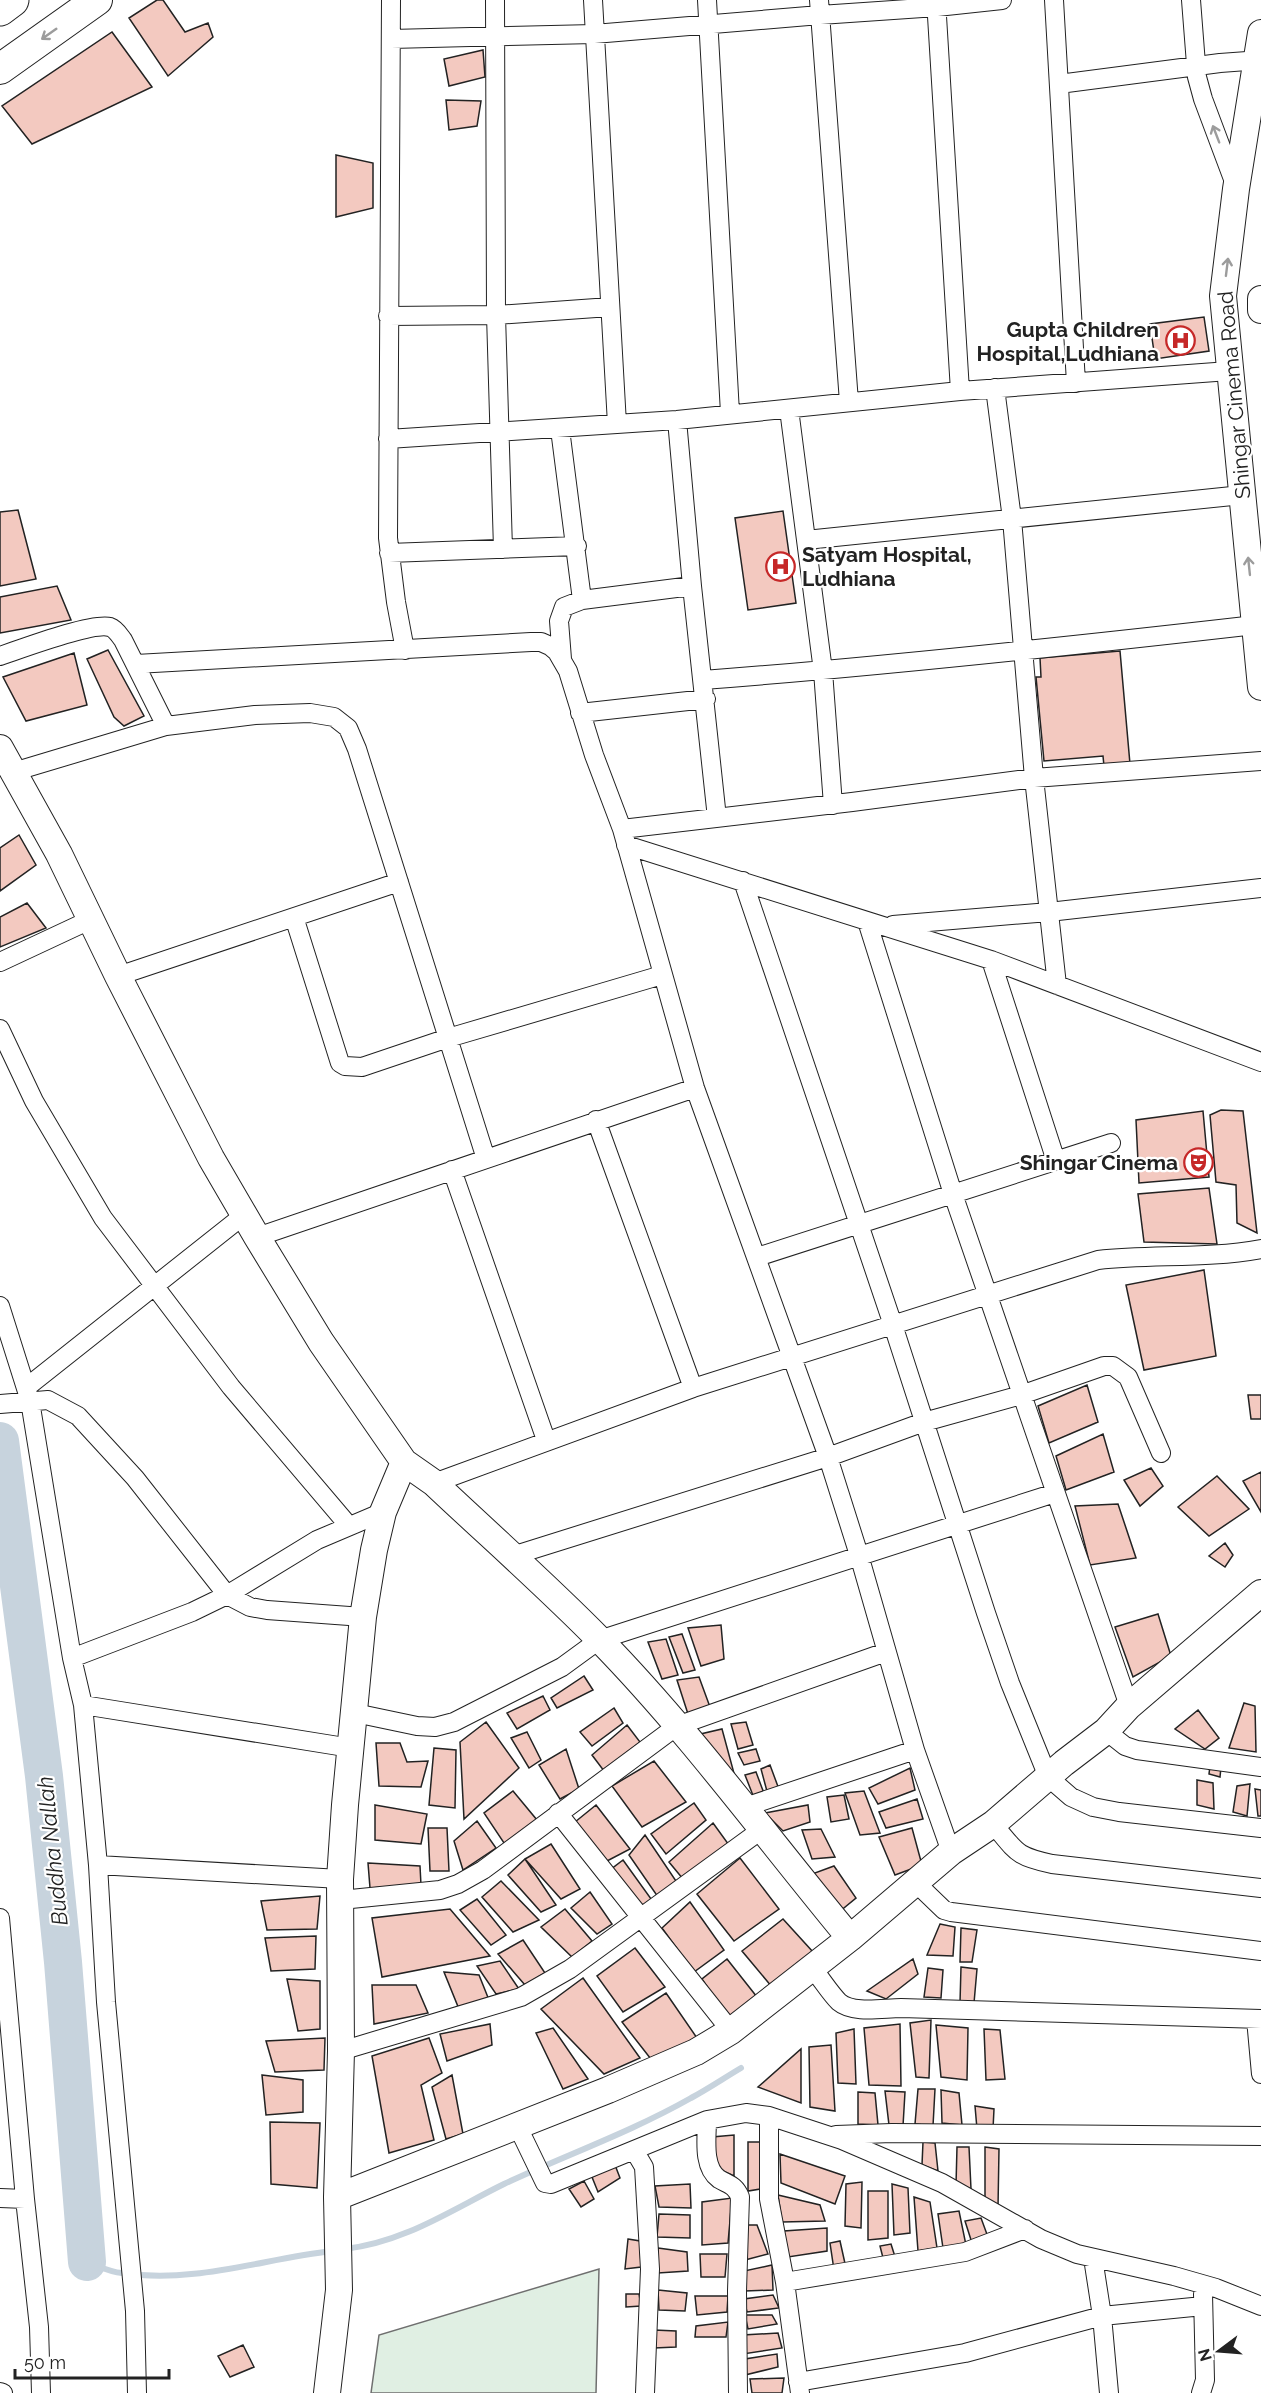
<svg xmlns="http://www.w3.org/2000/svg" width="1261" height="2393" viewBox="0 0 1261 2393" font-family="Raleway,sans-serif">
<rect width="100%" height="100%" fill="#fff"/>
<path fill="#e0efe3" stroke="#6f6f6f" stroke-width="1.5" d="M599,2269L596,2393H371L379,2335Z"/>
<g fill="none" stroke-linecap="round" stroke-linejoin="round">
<path stroke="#c7d3dd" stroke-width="6" d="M345,2249C405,2242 451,2210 504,2184C566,2155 631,2132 691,2098C708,2089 724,2078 741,2068
M87,2262C98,2266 110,2272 122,2273C194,2284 262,2259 332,2251"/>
<path stroke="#c7d3dd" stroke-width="38" d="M0,1441L44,1776L63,1962L87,2262"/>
</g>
<path fill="#f3c9c0" stroke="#222" stroke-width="1.5" d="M157,0H163L185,32L208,23L213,37L168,76L129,18Z
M112,32L152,87L32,144L2,106Z
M483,50L485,77L449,86L444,59Z
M446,100L481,101L477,126L449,130Z
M336,155L373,163V208L336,217Z
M1204,317L1209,351L1155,359L1150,324Z
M18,510L36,579L0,586V512Z
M783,511L796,603L748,610L735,518Z
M57,586L71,620L0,633V597Z
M108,650L144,716L124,726L114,717L87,659Z
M1120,651L1130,764L1104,766L1103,756L1044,761L1036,677H1041L1040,658Z
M74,653L87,705L26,721L3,677Z
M19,835L36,865L0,891V848Z
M27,903L46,928L0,947V917Z
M1221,1110L1243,1111L1257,1233L1237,1223L1236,1185L1216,1182L1210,1115Z
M1203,1111L1209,1177L1139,1183L1136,1120Z
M1209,1188L1217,1244L1144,1242L1138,1194Z
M1204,1270L1216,1356L1144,1370L1126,1285Z
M1087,1385L1098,1422L1049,1443L1038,1406Z
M1248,1395H1261V1419H1251Z
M1103,1434L1114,1472L1066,1490L1056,1456Z
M1151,1468L1163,1486L1140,1506L1124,1480Z
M1261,1472V1512L1243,1481Z
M1217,1476L1249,1509L1209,1536L1178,1507Z
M1118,1504L1136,1558L1090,1565L1075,1506Z
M1225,1543L1233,1555L1225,1567L1209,1556Z
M1158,1614L1171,1656L1133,1677L1115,1627Z
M721,1625L724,1659L701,1666L688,1628Z
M682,1634L695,1670L683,1673L669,1637Z
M666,1639L678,1675L662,1679L648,1642Z
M584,1676L593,1690L557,1708L551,1698Z
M699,1677L710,1707L688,1714L677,1680Z
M543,1696L550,1710L517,1729L507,1713Z
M1244,1703L1255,1706L1256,1752L1229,1748Z
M614,1708L623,1723L592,1746L580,1732Z
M1198,1710L1219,1738L1205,1749L1175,1729Z
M486,1722L519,1768L464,1819L460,1742Z
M746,1722L753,1745L738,1749L731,1724Z
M627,1725L640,1742L604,1771L592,1755Z
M722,1729L735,1777L692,1736Z
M527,1732L541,1760L529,1768L511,1738Z
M376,1743H400L407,1762L428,1761L421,1787L379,1786Z
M434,1748L456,1750L455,1808L429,1805Z
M566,1749L579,1789L560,1799L539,1765Z
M756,1749L760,1761L744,1765L738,1753Z
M654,1761L686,1802L642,1827L612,1786Z
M770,1765L780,1792L768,1795L761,1769Z
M1210,1766L1221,1767L1220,1777L1209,1774Z
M910,1768L915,1790L878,1804L869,1788Z
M756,1772L765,1796L754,1798L745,1775Z
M1197,1780L1213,1783L1214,1809L1197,1805Z
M1250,1784L1247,1816L1233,1812L1237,1786Z
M1255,1789L1261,1790V1816H1258Z
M513,1791L537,1820L506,1846L484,1813Z
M864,1791L880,1833L860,1835L845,1793Z
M844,1795L849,1819L831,1822L827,1797Z
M917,1799L923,1819L886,1828L879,1812Z
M694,1803L706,1820L666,1854L651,1834Z
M375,1805L427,1814L421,1844L375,1840Z
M596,1805L630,1849L607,1861L575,1822Z
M808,1805L810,1822L783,1831L765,1813Z
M477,1821L496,1848L463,1870L454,1841Z
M713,1823L729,1845L683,1879L669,1862Z
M428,1828H447L449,1871H430Z
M912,1828L922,1865L895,1875L879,1837Z
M821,1829L835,1857L812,1859L802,1830Z
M645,1835L678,1884L658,1897L629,1855Z
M551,1844L580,1889L561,1899L525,1859Z
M740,1858L779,1909L734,1941L697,1894Z
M525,1859L556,1905L541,1912L508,1875Z
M623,1860L654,1903L643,1911L610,1870Z
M368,1863L420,1866L421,1885L370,1888Z
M834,1866L856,1898L839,1912L812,1874Z
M501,1881L539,1920L513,1932L482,1897Z
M590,1892L612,1924L597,1934L571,1908Z
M320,1896L317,1929L267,1930L261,1901Z
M477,1899L506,1935L491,1945L460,1910Z
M690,1902L724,1950L694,1972L662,1928Z
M450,1909L490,1956L382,1977L372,1918Z
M565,1909L592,1941L572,1957L541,1927Z
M783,1919L813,1952L772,1987L742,1951Z
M940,1924L955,1927L953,1956L927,1955Z
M961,1928L977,1930L972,1962H960Z
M316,1936L315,1969L271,1971L265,1938Z
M523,1940L545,1973L525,1985L498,1954Z
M635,1948L665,1987L623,2012L597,1976Z
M727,1959L757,1997L730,2022L702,1979Z
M913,1959L918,1974L886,1999L867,1991Z
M500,1961L519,1989L496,1994L477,1966Z
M961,1967L977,1969L974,2003H960Z
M928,1968L943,1970L941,1998L924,1997Z
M444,1972L479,1975L489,2000L459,2009Z
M583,1978L640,2058L604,2074L541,2009Z
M287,1979L320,1981V2029L298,2031Z
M372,1985H416L428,2013L374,2024Z
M666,1993L697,2038L654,2063L622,2022Z
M931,2020L929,2078L916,2077L910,2023Z
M490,2024L492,2045L447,2061L440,2034Z
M900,2024L901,2086L869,2085L864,2028Z
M936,2025L968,2028L967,2080L941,2077Z
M553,2028L588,2079L563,2089L536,2033Z
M854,2029L856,2084L838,2083L836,2033Z
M984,2029L1000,2030L1005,2079L986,2080Z
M325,2038L324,2070L275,2072L266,2041Z
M429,2038L442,2073L421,2085L434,2140L389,2153L372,2056Z
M831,2045L835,2111L810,2107L809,2047Z
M801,2049V2103L758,2087Z
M262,2075L303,2080V2112L266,2115Z
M452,2075L463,2134L446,2139L432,2087Z
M918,2089H935L933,2126L915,2124Z
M941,2090L959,2093L962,2125L942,2123Z
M885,2091L905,2092L903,2126L889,2125Z
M858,2092L875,2093L878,2125L858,2124Z
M975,2106L994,2109L993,2129H977Z
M270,2122L320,2123L317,2188L271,2184Z
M734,2135V2176L717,2168L712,2137Z
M748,2142H760V2189L748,2191Z
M923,2142L935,2143L938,2171L922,2165Z
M957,2147H969L971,2189L956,2185Z
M985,2147L999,2149L998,2208L985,2199Z
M780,2154L845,2176L835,2204L781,2183Z
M615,2165L620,2178L598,2192L592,2177Z
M584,2181L594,2199L581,2207L569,2189Z
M862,2182L861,2228L845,2226L846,2184Z
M690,2184L691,2208L659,2207L655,2186Z
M892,2184L908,2188L910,2233L894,2235Z
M868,2191H888V2238L868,2240Z
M778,2195L820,2205L825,2221L782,2222Z
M914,2197L930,2202L937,2248L918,2251Z
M732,2198L728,2243L702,2245V2202Z
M959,2211L966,2245L943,2248L938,2214Z
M659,2214L690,2215V2238L657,2237Z
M981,2218L988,2237L972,2243L965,2221Z
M746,2225H757L768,2254L745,2260Z
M827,2228V2251L788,2257L784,2231Z
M628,2239L640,2241L641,2267L625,2269Z
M840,2241L846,2268L834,2270L830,2243Z
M891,2244L896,2260L884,2262L880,2246Z
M658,2248L687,2252L688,2271L658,2273Z
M700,2254H727L725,2277H701Z
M772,2265L773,2290L745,2291L744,2271Z
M658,2290L687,2293L685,2311L659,2310Z
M626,2294H639L641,2306L626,2307Z
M773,2295L779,2308L747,2312L744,2299Z
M695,2296H728L727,2312L697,2315Z
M745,2315H772L777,2324L748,2329Z
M728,2322L726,2337H695L696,2326Z
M654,2330L676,2331V2347L654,2348Z
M778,2333L782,2348L743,2354V2335Z
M243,2345L254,2367L230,2377L218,2356Z
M777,2354L778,2367L745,2375V2359Z
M784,2378L782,2393H752L750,2379Z"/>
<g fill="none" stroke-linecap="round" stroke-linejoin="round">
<defs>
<path id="street" d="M391,0L388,538L396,602L405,650
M495,0L496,315L503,549
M593,0L617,424
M707,0L730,413
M819,0L849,402
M936,0L960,391
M1054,0L1076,383
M1191,0L1197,77L1203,99L1236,187
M391,39L594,34L820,15L937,7L1002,0
M1059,84L1220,63L1261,60
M388,316L496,315L610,307
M995,388L1012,519L1034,778L1057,985
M789,409L823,671L833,805
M560,429L582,600
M388,439L677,420L960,391L1229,371
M806,540L1242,495
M389,553L577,546
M692,586L717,818
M0,656C21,649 92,622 110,627C116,629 119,635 123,640L166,726
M562,659L559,621L564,607L582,600L692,586L677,420
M136,664L531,642H541L550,646L557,652L568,671L594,755L622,829L695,1088L828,1457L859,1555L915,1750L951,1852
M703,680C888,666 1071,646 1255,625
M580,713L706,699
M13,772L166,726L255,715L310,713L334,717L348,728L357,749L486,1159
M622,829L852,802L1034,778L1261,761
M626,845L991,960L1261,1062
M743,881L893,1325L986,1613L1010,1683L1048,1777L1071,1797L1093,1807L1119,1812L1261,1828
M294,917L340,1063L345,1066L362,1067L448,1038L662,975
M867,921L953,1194L1129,1706
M893,925L1049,912L1261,888
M991,960L1056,1161
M0,962L92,919
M118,976L399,882
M0,1029L34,1101L103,1218L231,1387L349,1526
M596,1120L693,1388
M452,1170L546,1440
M257,1237L695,1088
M757,1257L1111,1143
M0,1306L30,1401L72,1658L83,1705L98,1865L106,2002L135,2311L137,2393
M27,1387L244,1215
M0,1404L48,1400L78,1416L135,1478L227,1595L250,1607L267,1610L363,1617
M434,1483L693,1388L1098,1260C1152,1254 1207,1259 1261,1249
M512,1556L828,1457L924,1422L1021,1395L1104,1366H1113L1128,1377L1161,1453
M72,1658L192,1612L227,1595L317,1540L383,1512
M83,1705L351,1748
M355,1713L417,1726L435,1727L454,1722L562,1667L599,1640L1055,1493
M1106,1731L1125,1746L1137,1750L1261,1767
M745,1807L915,1750
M558,1813L731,2031
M993,1824C1017,1852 1015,1856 1052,1864L1261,1888
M98,1865L340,1879
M916,1883L944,1910L951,1912L1261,1951
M341,1900L440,1890L458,1884L483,1870L677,1726L886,1652
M0,1918L25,2199L39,2327L41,2393
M812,1968C821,1978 829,1992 839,2002C853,2014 883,2008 901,2008L1261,2019
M1256,2019L1261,2074
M341,2051L521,1997L570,1969L761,1830
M769,2116V2199L785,2282L800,2393
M707,2120C707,2137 702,2167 719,2179C729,2185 735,2185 740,2197L737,2291L738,2393
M517,2125L545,2183L551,2184L707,2120L746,2113L769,2116L842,2140L942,2183L1041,2239L1077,2254L1174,2276L1216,2288L1261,2306
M836,2135L892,2133L1261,2136
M634,2150L644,2167L650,2269L645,2393
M0,2198L25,2199
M1093,2258L1102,2316L1109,2393
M785,2282L965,2252L1025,2229
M798,2382L965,2353L1102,2316L1203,2306
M0,2392L3,2393
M1201,2393L1205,2380L1203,2294"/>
<path id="secondary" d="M1261,33L1236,189L1223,296L1261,687
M1261,299V310
M0,748L59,854L118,976L211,1158L257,1237L321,1342L404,1462L434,1483C489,1535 546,1585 599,1639C690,1732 767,1838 850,1938
M337,2197L608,2090L696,2052L731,2031L850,1938L951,1852L993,1824L1064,1763L1106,1731L1129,1706L1261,1593
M327,2393L339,2290L337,2197L341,2051L340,1879L345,1805L363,1617L374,1550L383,1512L404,1462"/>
<path id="primary" d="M0,69L97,0"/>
<path id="highway" d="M0,9L12,0"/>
</defs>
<use href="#street" stroke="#222" stroke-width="20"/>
<use href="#secondary" stroke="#222" stroke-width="28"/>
<use href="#primary" stroke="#222" stroke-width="32"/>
<use href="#highway" stroke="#222" stroke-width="35"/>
<use href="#street" stroke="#fff" stroke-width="18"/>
<use href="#secondary" stroke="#fff" stroke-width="26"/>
<use href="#primary" stroke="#fff" stroke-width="30"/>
<use href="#highway" stroke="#fff" stroke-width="33"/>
</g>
<defs><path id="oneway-shaft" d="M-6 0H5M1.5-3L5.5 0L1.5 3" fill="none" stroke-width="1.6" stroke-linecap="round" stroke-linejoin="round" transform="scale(1.5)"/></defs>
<g stroke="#9c9c9c">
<use href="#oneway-shaft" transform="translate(49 34) rotate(145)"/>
<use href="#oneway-shaft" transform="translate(1216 134) rotate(-111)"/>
<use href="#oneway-shaft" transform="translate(1227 267) rotate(-83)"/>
<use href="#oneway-shaft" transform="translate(1249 566) rotate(-96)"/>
</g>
<defs>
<symbol id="hospital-ring" viewBox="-11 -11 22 22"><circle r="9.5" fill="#fff" stroke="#c62828" stroke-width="1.5"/><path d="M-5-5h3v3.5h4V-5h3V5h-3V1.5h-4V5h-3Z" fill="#c62828"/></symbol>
<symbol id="theatre-ring" viewBox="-11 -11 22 22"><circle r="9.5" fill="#fff" stroke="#c62828" stroke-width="1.5"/><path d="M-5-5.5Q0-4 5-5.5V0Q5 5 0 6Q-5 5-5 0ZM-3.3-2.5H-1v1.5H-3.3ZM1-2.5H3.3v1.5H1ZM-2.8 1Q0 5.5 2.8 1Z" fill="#c62828"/></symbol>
</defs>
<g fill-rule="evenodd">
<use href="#hospital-ring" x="1164" y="324" width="33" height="33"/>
<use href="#hospital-ring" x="764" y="550" width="33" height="33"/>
<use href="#theatre-ring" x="1182" y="1146" width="33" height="33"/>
</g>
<g text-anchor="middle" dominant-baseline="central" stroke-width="4.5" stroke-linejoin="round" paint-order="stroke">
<g font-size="21" font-weight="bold" fill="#222" stroke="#fff" text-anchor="end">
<text x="1159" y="329">Gupta Children<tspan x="1159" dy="24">Hospital,Ludhiana</tspan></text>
<text x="802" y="554" text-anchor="start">Satyam Hospital,<tspan x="802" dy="24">Ludhiana</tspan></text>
<text x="1178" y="1162">Shingar Cinema</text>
</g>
<g font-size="21" fill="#222" stroke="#fff">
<text transform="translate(1234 395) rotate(-95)">Shingar Cinema Road</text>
</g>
<g font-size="22" font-style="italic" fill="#222" stroke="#fff">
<text transform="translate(52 1851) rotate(-96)">Buddha Nallah</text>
</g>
</g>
<g transform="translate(1219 2351) rotate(254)" stroke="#ffffff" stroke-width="4.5" paint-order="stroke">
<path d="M0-4.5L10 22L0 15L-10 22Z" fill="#222222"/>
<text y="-9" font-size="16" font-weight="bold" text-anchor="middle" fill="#222222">N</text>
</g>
<path d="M15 2369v9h154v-9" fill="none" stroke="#222222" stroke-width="3"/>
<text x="24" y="2369" font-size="18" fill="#222222" stroke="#ffffff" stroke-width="4.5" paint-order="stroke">50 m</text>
</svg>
